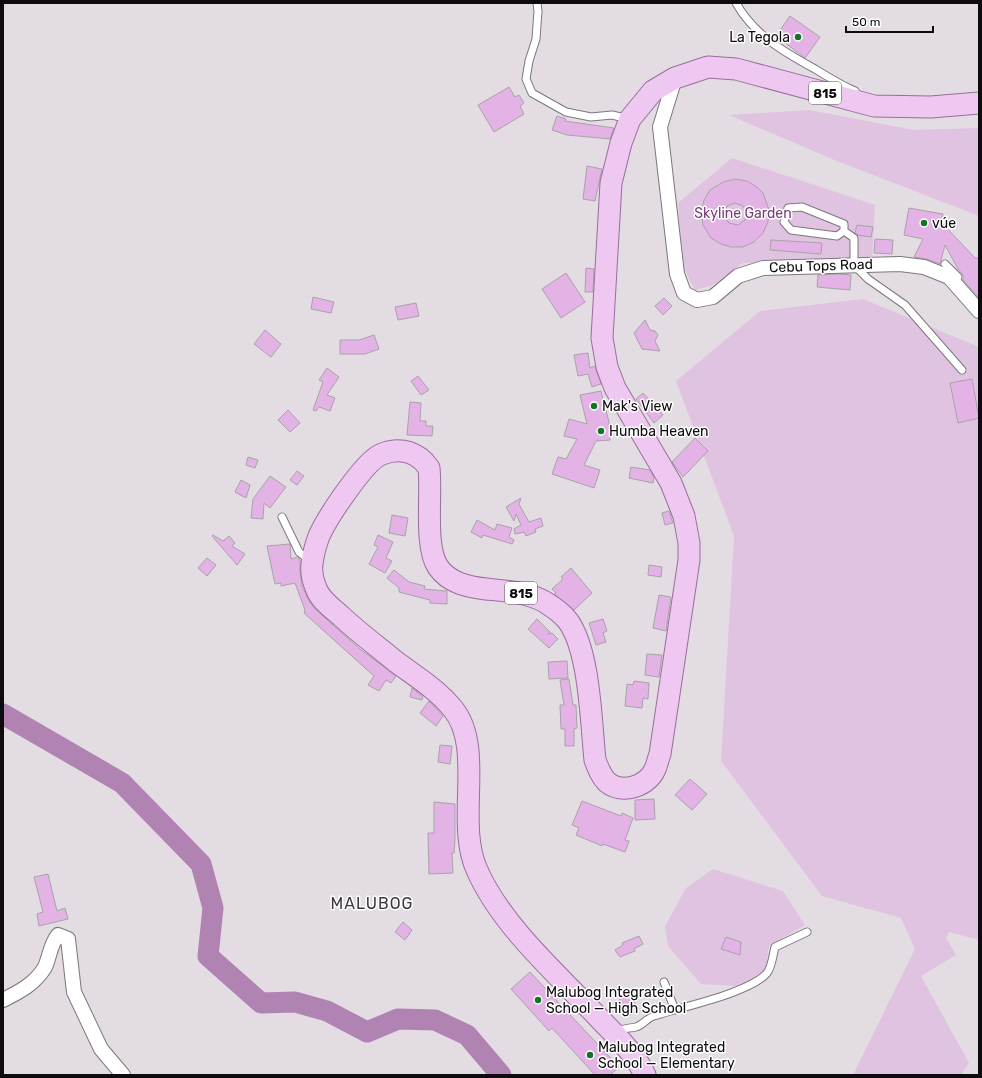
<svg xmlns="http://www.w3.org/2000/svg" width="982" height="1078" viewBox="0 0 982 1078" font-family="Rubik,sans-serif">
<rect width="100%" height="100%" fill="#e3dce3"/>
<path fill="#e0c3e1" d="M809,110L914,130L979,128V216L832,159L729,115Z
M732,158L875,205L872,261L743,263L713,285L695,290L681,263L678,203Z
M863,299L979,347V940L949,932L946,938L956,955L921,976L969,1063L961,1075H853L915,949L901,918L822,896L721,761L734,536L676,381L760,311Z
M713,869L783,891L805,925L769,946L766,969L747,983L735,986L701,984L668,946L665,926L686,888Z"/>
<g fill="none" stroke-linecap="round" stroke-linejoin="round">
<path stroke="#b083b2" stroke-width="21" d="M3,714L122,783L201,864L213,908L208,956L261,1003L295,1002L327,1011L367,1032L398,1019L435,1020L467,1035L501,1075"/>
</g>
<path fill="#e3b3e5" stroke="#a9a2a9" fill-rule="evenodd" d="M790,16L820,37L805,58L776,36Z
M509,87L515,97L519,95L524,103L520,106L524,114L494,132L478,105Z
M557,116L566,119L565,121L614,128L610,139L567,135L552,130Z
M587,166L602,169L595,201L583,199Z
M735,179L747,181L757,187L763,193L769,210L768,222L763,233L754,242L743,247H731L721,244L711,238L703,225L701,213L704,200L710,190L723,182ZM735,203L743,206L747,213L745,220L738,225L729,223L724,215L727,206Z
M909,208L943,214L941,222L975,258H979V298L963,280V275L958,269L945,245L940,264L927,259L914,257L923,239L904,235Z
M857,225L873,227L871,237L858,235L855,233Z
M875,239L893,240L892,254L874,253Z
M771,240L822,243L821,254L770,250Z
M586,268L594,269L593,292H585Z
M566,273L585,302L561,318L542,289Z
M840,274L851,275L850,290L817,287L818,275Z
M313,297L334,302L331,313L311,309Z
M664,298L672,306L663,315L655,306Z
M416,303L419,316L398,320L395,307Z
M645,320L650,330L655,331L658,335L655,341L660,351L642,349L634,333Z
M265,330L281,344L271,357L254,344Z
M374,335L379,349L365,354H340V340H359Z
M588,353L590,368L595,366L601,384L592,387L588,374L578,376L574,355Z
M327,368L339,377L327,395L335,398L330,411L319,407L316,411L313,410L323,382L319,380Z
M418,376L429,390L421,395L411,381Z
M972,379L979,418L958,423L950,383Z
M601,391L609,422L610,440L596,441L584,465L600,470L594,488L552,474L558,457L566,459L577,439L564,436L569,419L587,424L580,395Z
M643,393L663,415L654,423L636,399Z
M410,402L421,403L420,421H426V426H433L432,436L407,435Z
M288,410L300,423L290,432L278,420Z
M695,438L708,451L683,477L672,462Z
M248,457L258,460L255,468L246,465Z
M631,467L650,470L654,478L653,483L629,478Z
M297,471L304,476L297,485L290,480Z
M270,476L286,487L270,508L264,503L263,519L251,518L253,499Z
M241,480L250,485L246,498L235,492Z
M521,498L519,504L529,522L541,518L543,526L535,529L536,532L526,536L524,532L515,534L514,529L521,525L516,514L514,521L506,507Z
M669,511L673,523L665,525L662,513Z
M392,515L408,518L405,536L389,533Z
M477,520L495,530L497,524L512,528L509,537L514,540L512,544L483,535L482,538L471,532Z
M213,535L223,541L229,536L235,543L232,546L245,554L237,565L212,536Z
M378,535L393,542L386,558L392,561L385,573L369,564L378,547L374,545Z
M290,544L291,559L298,557L300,560V571L302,586L308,599L314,608L360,649L396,676L391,683L386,680L379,691L368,685L374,676L304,613L305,610L295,583L281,586V583L275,584L267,546Z
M207,558L216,565L207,576L198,568Z
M649,565L662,567L661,577L648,575Z
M571,568L592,593L574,610L554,594L556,593L552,589L563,579L561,577Z
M394,570L409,582L425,586L424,589L447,591V604L430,603V600L399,592V588L387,578Z
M659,595L671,597L666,631L653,628Z
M537,619L550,632L548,634L552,633L558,639L549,648L528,629Z
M603,619L607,631L603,633L606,642L596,645L589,623Z
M647,654L662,655L659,677L645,675Z
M567,661L568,678L549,679L548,662Z
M569,679L573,705H576L577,728L574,729V746H565V729H561L560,705H564L560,680Z
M634,681L649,683L648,699L643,698L642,708L625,706L627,684L633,685Z
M412,688L423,697L422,700L410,697Z
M429,701L443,716L436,726L420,713Z
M440,745L452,746L450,764L438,762Z
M690,779L707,794L692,810L675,795Z
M654,799L655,819L635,820V800Z
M582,801L621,816L622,813L633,818L625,840L629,841L625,852L603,844L602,846L576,835L579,828L572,825Z
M434,802L455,804V840L454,853H452L453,873L429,874L428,833H434Z
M48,874L57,911L65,908L68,919L39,926L37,914L43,912L34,877Z
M403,922L412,930L405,940L395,932Z
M639,936L643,944L634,949L635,951L620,957L615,950L623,945L622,943Z
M726,937L741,942L740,955L721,949Z
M530,972L619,1067L610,1075H595L552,1028L549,1031L511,989Z
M629,994L639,1009L629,1016L619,1000Z"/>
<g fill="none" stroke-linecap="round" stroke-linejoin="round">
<defs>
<path id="service" d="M537,3L538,11L536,39L529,61L526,79L532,93L566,112L591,117L612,115L629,119
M736,3C754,35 784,52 815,69C828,77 841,85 855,91
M802,207L844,224V231L837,236L791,230L784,222L788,208Z
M844,231L854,238V265L868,279L905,305L962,370
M945,264L958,277
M282,517L299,552L309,560
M664,982L675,1010
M616,1032C625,1027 628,1029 636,1027C643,1025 647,1018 654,1016C681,1007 750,993 767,973C772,967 773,954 775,947L807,932"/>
<path id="minor" d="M675,78L660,127L677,274L684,293L697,300L713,297L738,276L763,268L900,264L924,267L949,277L979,311
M3,1000C19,992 35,984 45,967C50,956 50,945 58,935L68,939L74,992L101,1049L123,1075"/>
<path id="primary" d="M645,1075C635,1053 614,1034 598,1017C557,974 501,925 477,870C455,822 485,748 453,709C437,689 415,676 395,661C377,646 358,632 341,616C332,608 320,600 316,588C313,581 311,572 312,564C313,555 316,544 319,536C327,518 365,460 382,454C401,447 418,452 429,468C432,495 424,546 438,567C449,583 468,587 486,589C506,591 527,592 545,602C553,607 562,613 568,621C590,651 591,723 595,760C598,768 601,776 607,782C622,795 648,786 655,769C657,765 658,759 660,754L689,560V543L684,516L671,483L615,388L607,367L602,338L611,183L621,143L630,119L653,91L675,78L708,67L736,69L874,106L931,107L979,103"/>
</defs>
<use href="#service" stroke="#7d777d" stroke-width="9"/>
<use href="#minor" stroke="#7d777d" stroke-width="16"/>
<use href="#primary" stroke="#996e9b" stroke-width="23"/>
<use href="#service" stroke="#fff" stroke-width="7"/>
<use href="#minor" stroke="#fff" stroke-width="14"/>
<use href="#primary" stroke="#efc8f1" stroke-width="21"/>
</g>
<g fill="#147423" stroke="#fff" stroke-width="1.5">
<circle cx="798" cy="37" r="4"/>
<circle cx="924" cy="223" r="4"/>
<circle cx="594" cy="406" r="4"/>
<circle cx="601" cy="431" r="4"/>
<circle cx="538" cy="1000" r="4"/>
<circle cx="590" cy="1055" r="4"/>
</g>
<g text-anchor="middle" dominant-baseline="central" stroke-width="3" stroke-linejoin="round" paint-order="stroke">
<g fill="#fff" stroke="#565456" stroke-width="1">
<rect x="809" y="82" width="32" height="22" rx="3"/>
<rect x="505" y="582" width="32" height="22" rx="3"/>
</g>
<g font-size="13" font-weight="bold" fill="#0d0b0d">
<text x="825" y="93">815</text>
<text x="521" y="593">815</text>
</g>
<g font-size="14" fill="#0d0b0d" stroke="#fff" text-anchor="start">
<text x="790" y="37" text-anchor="end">La Tegola</text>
<text x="932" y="223">vúe</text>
<text x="602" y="406">Mak's View</text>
<text x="609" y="431">Humba Heaven</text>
<text x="546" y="992">Malubog Integrated<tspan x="546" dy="16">School — High School</tspan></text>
<text x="598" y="1047">Malubog Integrated<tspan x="598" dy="16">School — Elementary</tspan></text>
</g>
<g font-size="14" fill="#753c79" stroke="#fff">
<text x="743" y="213">Skyline Garden</text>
</g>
<g font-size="14" fill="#0d0b0d" stroke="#fff">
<text transform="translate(821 266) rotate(-2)">Cebu Tops Road</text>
</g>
<g font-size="16" letter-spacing="1" fill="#3e383e" stroke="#fff">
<text x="372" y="903">MALUBOG</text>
</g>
</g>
<rect width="982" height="1078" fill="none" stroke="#0d0b0d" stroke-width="8"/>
<path d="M846 26v6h87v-6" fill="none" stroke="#0d0b0d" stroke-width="2"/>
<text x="852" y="26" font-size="12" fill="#0d0b0d" stroke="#ffffff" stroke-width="3" paint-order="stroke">50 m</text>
</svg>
